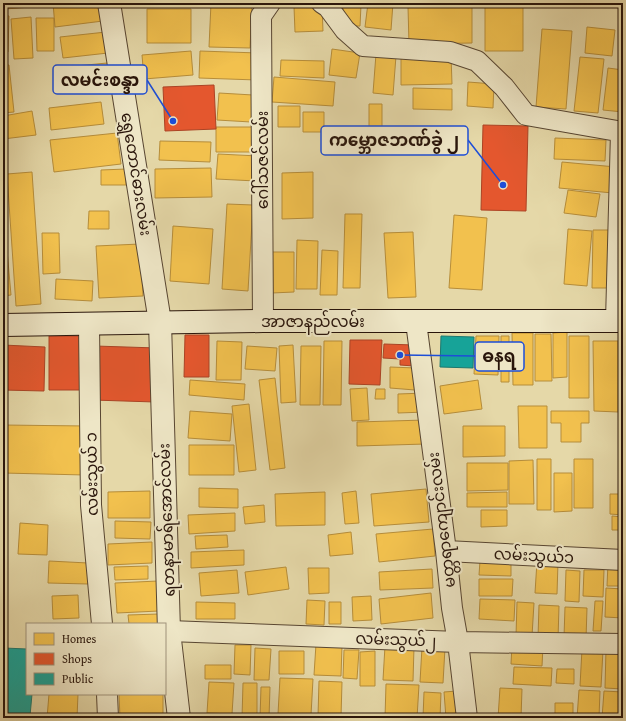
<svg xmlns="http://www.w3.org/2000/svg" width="626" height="721" viewBox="0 0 626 721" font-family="'Gentium Book Plus','Noto Sans Myanmar',serif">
<rect width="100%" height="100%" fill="#e5d8a8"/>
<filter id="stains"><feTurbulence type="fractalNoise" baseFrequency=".005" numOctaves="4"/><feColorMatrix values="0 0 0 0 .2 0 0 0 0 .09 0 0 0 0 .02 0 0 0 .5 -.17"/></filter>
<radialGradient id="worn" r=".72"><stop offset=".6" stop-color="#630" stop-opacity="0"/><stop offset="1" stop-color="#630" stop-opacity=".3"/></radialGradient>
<path fill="#f2c14e" stroke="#b68d3a" d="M4,3H31V7L5,9Z
M53,3H101L103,21L55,27Z
M211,3H252L250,48L209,47Z
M368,3H393L391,30L365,27Z
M485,3H523V51H485Z
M343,5H361L360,26H343Z
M472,5V43L409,44L408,7Z
M322,6L323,31L295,32L294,7Z
M147,9H191V43H147Z
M3,15L9,16L8,52H3Z
M31,17L33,58L14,59L11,19Z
M36,18H54V51H37Z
M587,27L615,30L612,56L585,53Z
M542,29L572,31L566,109L536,107Z
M106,32L108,53L63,58L60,37Z
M332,49L360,53L356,78L329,75Z
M191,51L193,75L144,79L142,55Z
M200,51L258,53L257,80L199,78Z
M376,54L396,56L393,95L373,93Z
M451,55L452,84L401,85V56Z
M580,57L604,59L598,113L574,111Z
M281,60L324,61V78L280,76Z
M107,63L108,81L68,85L66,67Z
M3,65H9L14,112L3,113Z
M608,68L623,70V112L603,110Z
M274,77L335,82L333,106L272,102Z
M468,82L494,84L493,108L467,106Z
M413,88L452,89V110L413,109Z
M219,93L253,95L251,122L217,120Z
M101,102L104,124L51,130L49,108Z
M369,104H382V137H369Z
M278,106H300V127H278Z
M32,111L36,135L3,139V116Z
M303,112H324V132H303Z
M216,127H259V152H216Z
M117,133L121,164L54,172L50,140Z
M555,138L606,140L605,161L554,159Z
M160,141L211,142L210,162L159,160Z
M218,154L258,156L256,181L216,179Z
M562,162L616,167L613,193L559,188Z
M211,168L212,197L155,198V169Z
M126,169V185H101V170Z
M32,172L41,304L16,306L7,174Z
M313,172V218L282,219V173Z
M568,190L600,194L596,217L564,213Z
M227,204L253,205L248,291L222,289Z
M89,211H109V229H88Z
M345,214H362L360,288H343Z
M454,215L487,218L482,290L449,288Z
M173,226L213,229L209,284L170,281Z
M568,229L592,231L587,286L564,284Z
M593,230H613V288H592Z
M413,232L416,297L388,298L384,233Z
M42,233H59L60,273L43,274Z
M297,240L318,241L317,289H296Z
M140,244L143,296L99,298L96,246Z
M7,250L11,295L3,296V251Z
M322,250L338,251L337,295H320Z
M272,252H294V292L272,293Z
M56,279L93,281L92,301L55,299Z
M567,332V377L553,378V333Z
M512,333H533V385H513Z
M535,334H551L552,381H535Z
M476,336H499L498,375L474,374Z
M501,336H509V382H501Z
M569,336H589V398H569Z
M217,341L242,342L241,380H216Z
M324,341H342L341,405H323Z
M593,341H618V412L594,411Z
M293,345L296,402L281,403L279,346Z
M247,346L277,348L275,371L245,369Z
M301,346H321L320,405H300Z
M390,367L416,368L415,390L390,388Z
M275,378L285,468L270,470L259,380Z
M190,380L245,384L244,400L189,395Z
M478,380L482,409L444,414L440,386Z
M367,388L369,420L352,421L350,389Z
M376,389H385V399H375Z
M425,393L426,412L398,413V394Z
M249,404L256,470L239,472L232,406Z
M518,406H547V448H519Z
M190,411L232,414L230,441L188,438Z
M551,411H589V423H581V442H561V423H551Z
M425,420L426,444L357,446V422Z
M3,425L86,426L85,475L3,473Z
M463,426H505V456L463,457Z
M189,445H234V475H189Z
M537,459H551V510H537Z
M574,459H593V508H574Z
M533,460L534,504H509V461Z
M467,463H508V490L467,491Z
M620,471H623V492L620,491Z
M554,473H572V511L554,512Z
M199,488L238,489V508L199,507Z
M426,489L429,522L374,526L371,494Z
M150,491V518H108V492Z
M356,491L359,523L345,524L342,493Z
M325,492V525L276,526L275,494Z
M507,492V507H467V493Z
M610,494H623V515L610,514Z
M264,505L265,522L245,524L243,507Z
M481,510H507V526L481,527Z
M235,513V531L189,534L188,515Z
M612,516L623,517V530H612Z
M115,521L151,522L150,539L115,538Z
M20,523L48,525L47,555L18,554Z
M433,529L435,556L379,562L376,534Z
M351,532L353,554L330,556L328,535Z
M227,535L228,547L196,549L195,536Z
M152,542V563L108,565V544Z
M244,550V565L191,568V552Z
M49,561L88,563V584L48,583Z
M480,561H511V576L479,575Z
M537,561L558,562L557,594L535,593Z
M608,563H623V586H607Z
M148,566V579L115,580L114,567Z
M286,567L289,589L248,595L245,572Z
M308,568H329V593L309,594Z
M432,569L433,588L380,590L379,572Z
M237,570L239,593L201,596L199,573Z
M566,570L580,571L579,602L565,601Z
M584,570H604L603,597L583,596Z
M479,579H513L512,596H479Z
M158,581L159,611L117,613L115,583Z
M606,588L623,589V618L605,617Z
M431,593L433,618L381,624L379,599Z
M78,595L79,618L53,619L52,596Z
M371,596L372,620L353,621L352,597Z
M480,599L515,600L514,621L479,619Z
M307,600L325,601L324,625L306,624Z
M595,601H603L601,631H593Z
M196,602L235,603V619H196Z
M329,602H341V624H329Z
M517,602L534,603L532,636H516Z
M539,605L559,606L558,639L538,638Z
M565,607L587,608L586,639L564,637Z
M159,614V624H129L128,615Z
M316,644L342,646L341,676L314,675Z
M235,645H251L250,675L234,674Z
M512,645L543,646L542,666L511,664Z
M385,646L414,647L413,681L383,680Z
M422,647L445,648L443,683L420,682Z
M255,648L271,649L269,680H254Z
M582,649L603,650L601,687L580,686Z
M606,649L623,650V689L605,688Z
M344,650H359L357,679L343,678Z
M279,651H304V674H279Z
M375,651V686H360V652Z
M205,665H231V679H205Z
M514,667L552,668L551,686L513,684Z
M557,669H574V684L556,683Z
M280,678L313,679L311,715L278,714Z
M319,681L342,682L341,717L318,716Z
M209,682L234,683L232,714L207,713Z
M243,683H257V718H242Z
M386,684L419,685L417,718H385Z
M261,687H270L269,718H260Z
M500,688L522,689L521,718H498Z
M579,690L600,691L599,718H577Z
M457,691L459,718H446L444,692Z
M604,691L623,692L621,718H602Z
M424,692L441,693L440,718H423Z
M49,694H78L77,718H47Z
M119,694H163V718H120Z
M555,703H573V718H555Z"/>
<path fill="#e4572e" stroke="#ac4324" d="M214,85L216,129L165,131L163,87Z
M483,125L528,126L526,211L481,210Z
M185,335H209V377H184Z
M49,336H82V390H49Z
M350,340H382L380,385L349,384Z
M384,344L414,345V366L400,365V359L383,358Z
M3,345L45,347L44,391L3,390Z
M95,346L157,348L155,402L93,400Z"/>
<path fill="#17a398" stroke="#1c786e" d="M441,336L474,337L473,368L440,367Z
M4,648L27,649V694H32L30,716L3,714Z"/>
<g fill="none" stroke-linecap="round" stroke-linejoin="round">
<defs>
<path id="minor" d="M322,3L328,7L345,30L363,46L450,52L477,61L504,87L526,115L623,132
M263,321L261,16L270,3
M616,321L621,132
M416,322L446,551L452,608L458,642L467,718
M89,324L91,505L102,624
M446,551L623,560
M169,631L458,642L623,644
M107,694L108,718"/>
<path id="tertiary" d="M109,3L160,322L169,631L179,718"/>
<path id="secondary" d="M3,325L263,321H623"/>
</defs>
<use href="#minor" stroke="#584632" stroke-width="22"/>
<use href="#tertiary" stroke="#584632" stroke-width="24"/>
<use href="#secondary" stroke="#29150b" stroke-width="24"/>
<use href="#minor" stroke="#eee6c6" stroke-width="20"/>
<use href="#tertiary" stroke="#eee6c6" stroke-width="22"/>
<use href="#secondary" stroke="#eee6c6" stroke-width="22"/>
</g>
<g text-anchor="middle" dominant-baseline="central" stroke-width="4" stroke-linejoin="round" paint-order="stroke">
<g font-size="16" fill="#29150b" stroke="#eee6c6">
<text transform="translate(262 160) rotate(-90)">ဂေါ်သဇင်လမ်း</text>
<text transform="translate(137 174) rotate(81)">ရွှေတောင်ဓားလမ်း</text>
<text x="313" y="321">အာဇာနည်လမ်း</text>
<text transform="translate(91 474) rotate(-91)">လမ်းသွယ် ၁</text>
<text transform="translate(166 520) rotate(-92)">ရတနာမာရ်အောင်လမ်း</text>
<text transform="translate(441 520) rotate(-97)">မတ္တရာကျောင်းလမ်း</text>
<text transform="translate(534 555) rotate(3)">လမ်းသွယ်၁</text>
<text transform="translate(396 639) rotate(2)">လမ်းသွယ်၂</text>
</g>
</g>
<path fill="none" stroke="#1d4ed8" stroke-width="1.5" d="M173 121L147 80M503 185L468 140M400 355L475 356"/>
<g fill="#1d4ed8" stroke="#eee6c6" stroke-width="1.5">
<circle cx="173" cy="121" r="4"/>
<circle cx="503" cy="185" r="4"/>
<circle cx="400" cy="355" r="4"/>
</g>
<g fill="#eee6c6" stroke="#1d4ed8" stroke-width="1.5">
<rect x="53" y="65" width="94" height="29" rx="4"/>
<rect x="321" y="126" width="147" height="29" rx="4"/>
<rect x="475" y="342" width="49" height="29" rx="4"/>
</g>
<g font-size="17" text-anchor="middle" font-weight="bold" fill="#29150b">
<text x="100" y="86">လမင်းစန္ဒာ</text>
<text x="394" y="146">ကမ္ဘောဇဘဏ်ခွဲ ၂</text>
<text x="499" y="362">ဓနရ</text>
</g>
<rect width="626" height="721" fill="none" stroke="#e5d8a8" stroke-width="16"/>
<rect x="4" y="4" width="618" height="713" fill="none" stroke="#29150b" stroke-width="2"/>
<rect x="8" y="8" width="610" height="705" fill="none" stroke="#29150b"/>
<rect x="26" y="623" width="140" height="72" fill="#eee6c6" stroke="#9f927b"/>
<rect x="34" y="633" width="20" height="12" fill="#f2c14e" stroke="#9f927b"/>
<text x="62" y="643" font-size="12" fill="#29150b">Homes</text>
<rect x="34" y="653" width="20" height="12" fill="#e4572e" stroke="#9f927b"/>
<text x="62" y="663" font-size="12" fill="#29150b">Shops</text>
<rect x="34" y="673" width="20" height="12" fill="#17a398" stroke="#9f927b"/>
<text x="62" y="683" font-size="12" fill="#29150b">Public</text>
<rect width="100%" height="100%" filter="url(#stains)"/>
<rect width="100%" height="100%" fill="url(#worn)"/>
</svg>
